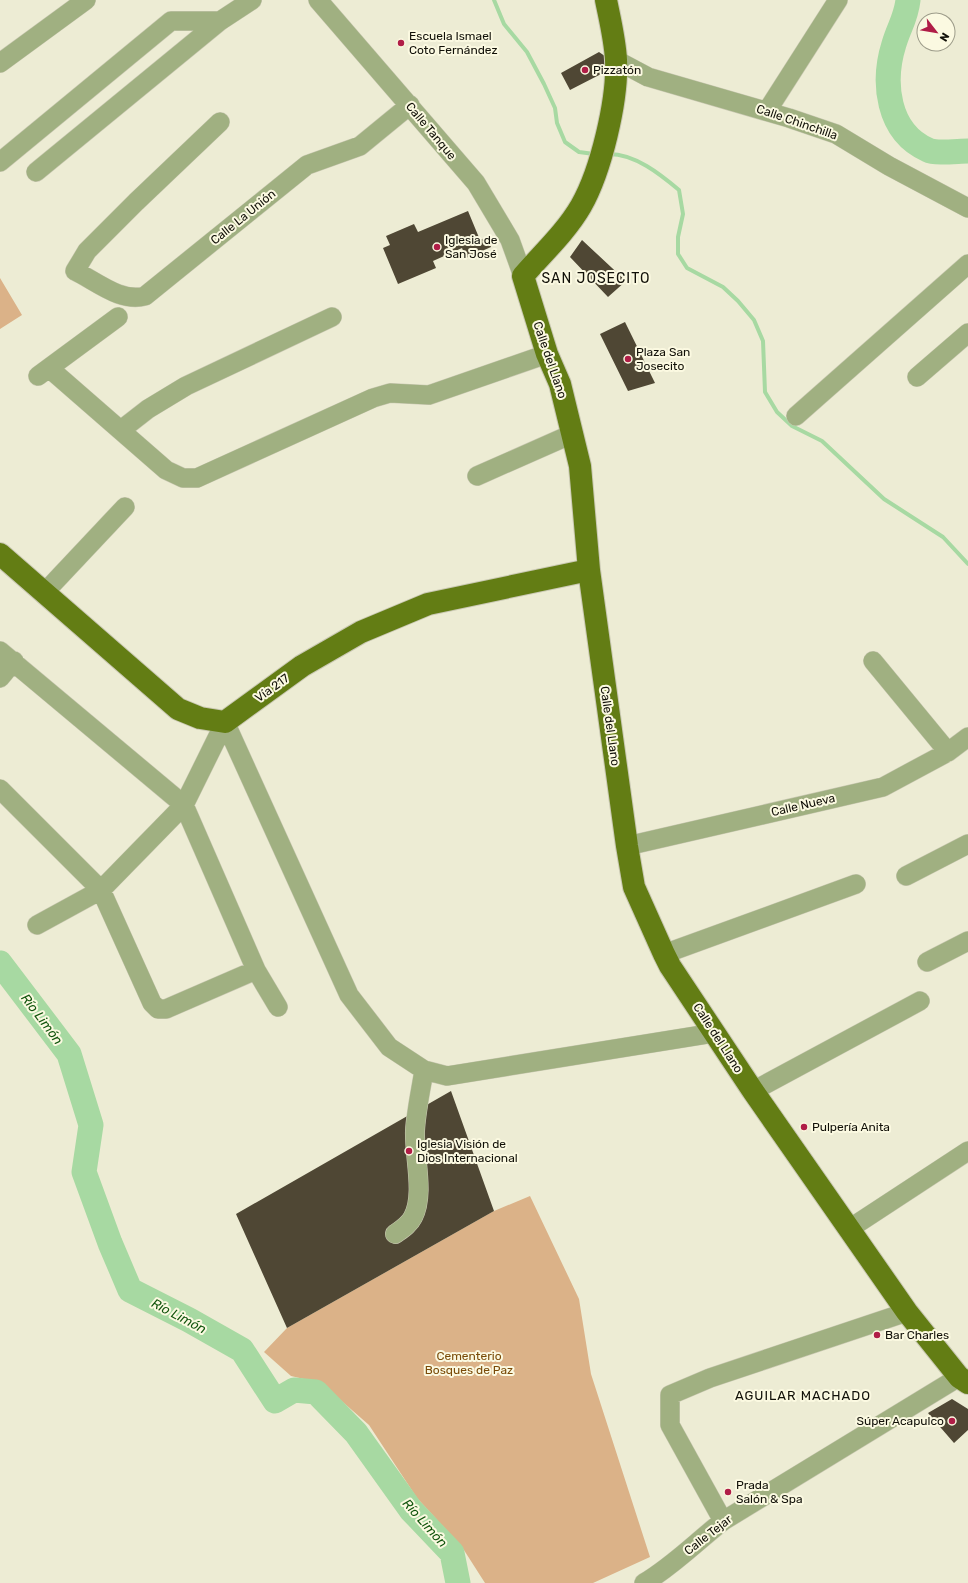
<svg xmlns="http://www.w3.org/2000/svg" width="968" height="1583" viewBox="0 0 968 1583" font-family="Rubik,sans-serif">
<rect width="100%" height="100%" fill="#edecd4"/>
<path fill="#dbb288" d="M0,278L22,315L0,329Z
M530,1196L579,1299L591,1374L650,1557L593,1583H485L462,1547L417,1498L369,1425L321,1383L291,1376L264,1352L287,1328L494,1211Z"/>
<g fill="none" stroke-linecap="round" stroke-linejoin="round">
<path stroke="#a7d9a2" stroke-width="4" d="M494,0L504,24L527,52L544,84L555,108L557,123L565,142L579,152L594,154
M609,154C635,154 660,174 679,190L683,214L678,237V254L687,268L723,287L738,301L754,320L763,341L765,392L777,412L792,426L822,441L884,499L943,537L968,564"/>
<path stroke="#a7d9a2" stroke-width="25" d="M908,0C906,18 899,27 894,44C882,82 887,132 928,150C936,154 958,151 968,151
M0,963L69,1054L91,1125L84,1172L110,1243L130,1290L189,1320L242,1350L275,1401L294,1390L316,1392L356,1433L411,1510L452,1553L458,1583"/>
</g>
<path fill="#4f4734" d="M599,52L612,61L603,68L605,72L570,90L561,73Z
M468,211L480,240L487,237L491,247L466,258L462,248L433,261L436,268L398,284L383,248L390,245L386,236L414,224L418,232Z
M582,240L626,281L608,297L570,257Z
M625,322L655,383L628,391L600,334Z
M451,1091L494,1211L287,1328L236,1214Z
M952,1399L968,1409V1430L954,1443L928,1413Z"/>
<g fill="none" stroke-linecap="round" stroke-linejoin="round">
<defs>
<path id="minor" d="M318,0L476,183L510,240L523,276
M616,60L648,77L789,118L836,134L889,166L968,208
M0,63L86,0
M767,111L838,0
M220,122L136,202L87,251L75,271C96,281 121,303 145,296L307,165L360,146L410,105
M0,162L171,21H220
M36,172L220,21L252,0
M49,368L166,470L183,478H197L373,398L390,393L429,395L547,354
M38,376L118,317
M917,377L968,333
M796,416L968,264
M121,430L148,409L186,386L332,317
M477,476L572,434
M45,592L125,507
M0,651L184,805L256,970L278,1007
M873,661L948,752
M0,678L14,661
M225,722L349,995L389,1047L424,1070L447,1076L714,1033
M0,789L101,890L152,1003L158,1009H166L256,970
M627,846L883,787L948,752L968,737
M906,876L968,844
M37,925L101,890L184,805L225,722
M664,954L856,884
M927,962L968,941
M753,1091L920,1001
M849,1229L968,1151
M395,1234C402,1229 409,1225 413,1217C425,1194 414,1157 415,1131C416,1111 421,1090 424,1070
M723,1521L670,1425V1395L710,1378L907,1312
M644,1583C673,1566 696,1542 723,1521L959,1377"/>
<path id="major" d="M606,0C610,20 615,40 616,60C618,100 601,171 581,206C566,232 542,254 523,276L547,354L560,384L580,466L589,570L627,846L634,887L664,954L670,966L753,1091L907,1312L959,1377L968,1383
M0,554L178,709L200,718L225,722L302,666L361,632L428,604L589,570"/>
</defs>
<use href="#minor" stroke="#cac9b3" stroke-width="20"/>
<use href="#major" stroke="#cac9b3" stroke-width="24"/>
<use href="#minor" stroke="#a0b081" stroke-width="19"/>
<use href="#major" stroke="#637d14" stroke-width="22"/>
</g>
<g fill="#b01d47" stroke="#fbf9e1" stroke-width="1.5">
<circle cx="401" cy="43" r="4"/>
<circle cx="585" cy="70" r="4"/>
<circle cx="437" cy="247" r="4"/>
<circle cx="628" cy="359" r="4"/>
<circle cx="804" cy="1127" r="4"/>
<circle cx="409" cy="1151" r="4"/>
<circle cx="877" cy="1335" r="4"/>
<circle cx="952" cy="1421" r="4"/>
<circle cx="728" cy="1492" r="4"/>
</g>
<g text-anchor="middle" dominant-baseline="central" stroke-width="4" stroke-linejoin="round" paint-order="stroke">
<g font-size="12" fill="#111008" stroke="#fbf9e1" text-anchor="start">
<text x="409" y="36">Escuela Ismael<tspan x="409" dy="14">Coto Fernández</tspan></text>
<text x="593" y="70">Pizzatón</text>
<text x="445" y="240">Iglesia de<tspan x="445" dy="14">San José</tspan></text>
<text x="636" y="352">Plaza San<tspan x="636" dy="14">Josecito</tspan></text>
<text x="812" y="1127">Pulpería Anita</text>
<text x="417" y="1144">Iglesia Visión de<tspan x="417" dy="14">Dios Internacional</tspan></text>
<text x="885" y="1335">Bar Charles</text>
<text x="944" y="1421" text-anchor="end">Súper Acapulco</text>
<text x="736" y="1485">Prada<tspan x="736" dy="14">Salón &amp; Spa</tspan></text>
</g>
<g font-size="12" fill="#111008" stroke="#fbf9e1">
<text transform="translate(797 122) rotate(19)">Calle Chinchilla</text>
<text transform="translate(431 131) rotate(50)">Calle Tanque</text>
<text transform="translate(243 217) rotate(-39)">Calle La Unión</text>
<text transform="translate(550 360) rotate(71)">Calle del Llano</text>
<text transform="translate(272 688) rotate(-36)">Vía 217</text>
<text transform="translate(610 726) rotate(82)">Calle del Llano</text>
<text transform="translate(803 805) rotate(-13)">Calle Nueva</text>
<text transform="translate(718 1038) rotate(57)">Calle del Llano</text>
<text transform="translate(708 1535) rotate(-38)">Calle Tejar</text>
</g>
<g font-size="12" fill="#794a07" stroke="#fbf9e1">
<text x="469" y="1356">Cementerio<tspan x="469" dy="14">Bosques de Paz</tspan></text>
</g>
<g font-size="13" font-style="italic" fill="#10540c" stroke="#fbf9e1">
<text transform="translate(42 1019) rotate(53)">Río Limón</text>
<text transform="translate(179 1316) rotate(28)">Río Limón</text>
<text transform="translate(425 1523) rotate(48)">Río Limón</text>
</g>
<g font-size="13" letter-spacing="1" fill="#111008" stroke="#fbf9e1">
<text x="803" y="1395">AGUILAR MACHADO</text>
</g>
<g font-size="14" letter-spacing="1" fill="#111008" stroke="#fbf9e1">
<text x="596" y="278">SAN JOSECITO</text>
</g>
</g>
<g transform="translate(936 32) rotate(121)"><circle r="19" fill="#fbf9e1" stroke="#9d9c8a"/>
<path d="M0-3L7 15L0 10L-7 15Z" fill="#b01d47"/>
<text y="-6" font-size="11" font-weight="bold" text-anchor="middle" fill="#111008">N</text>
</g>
</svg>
